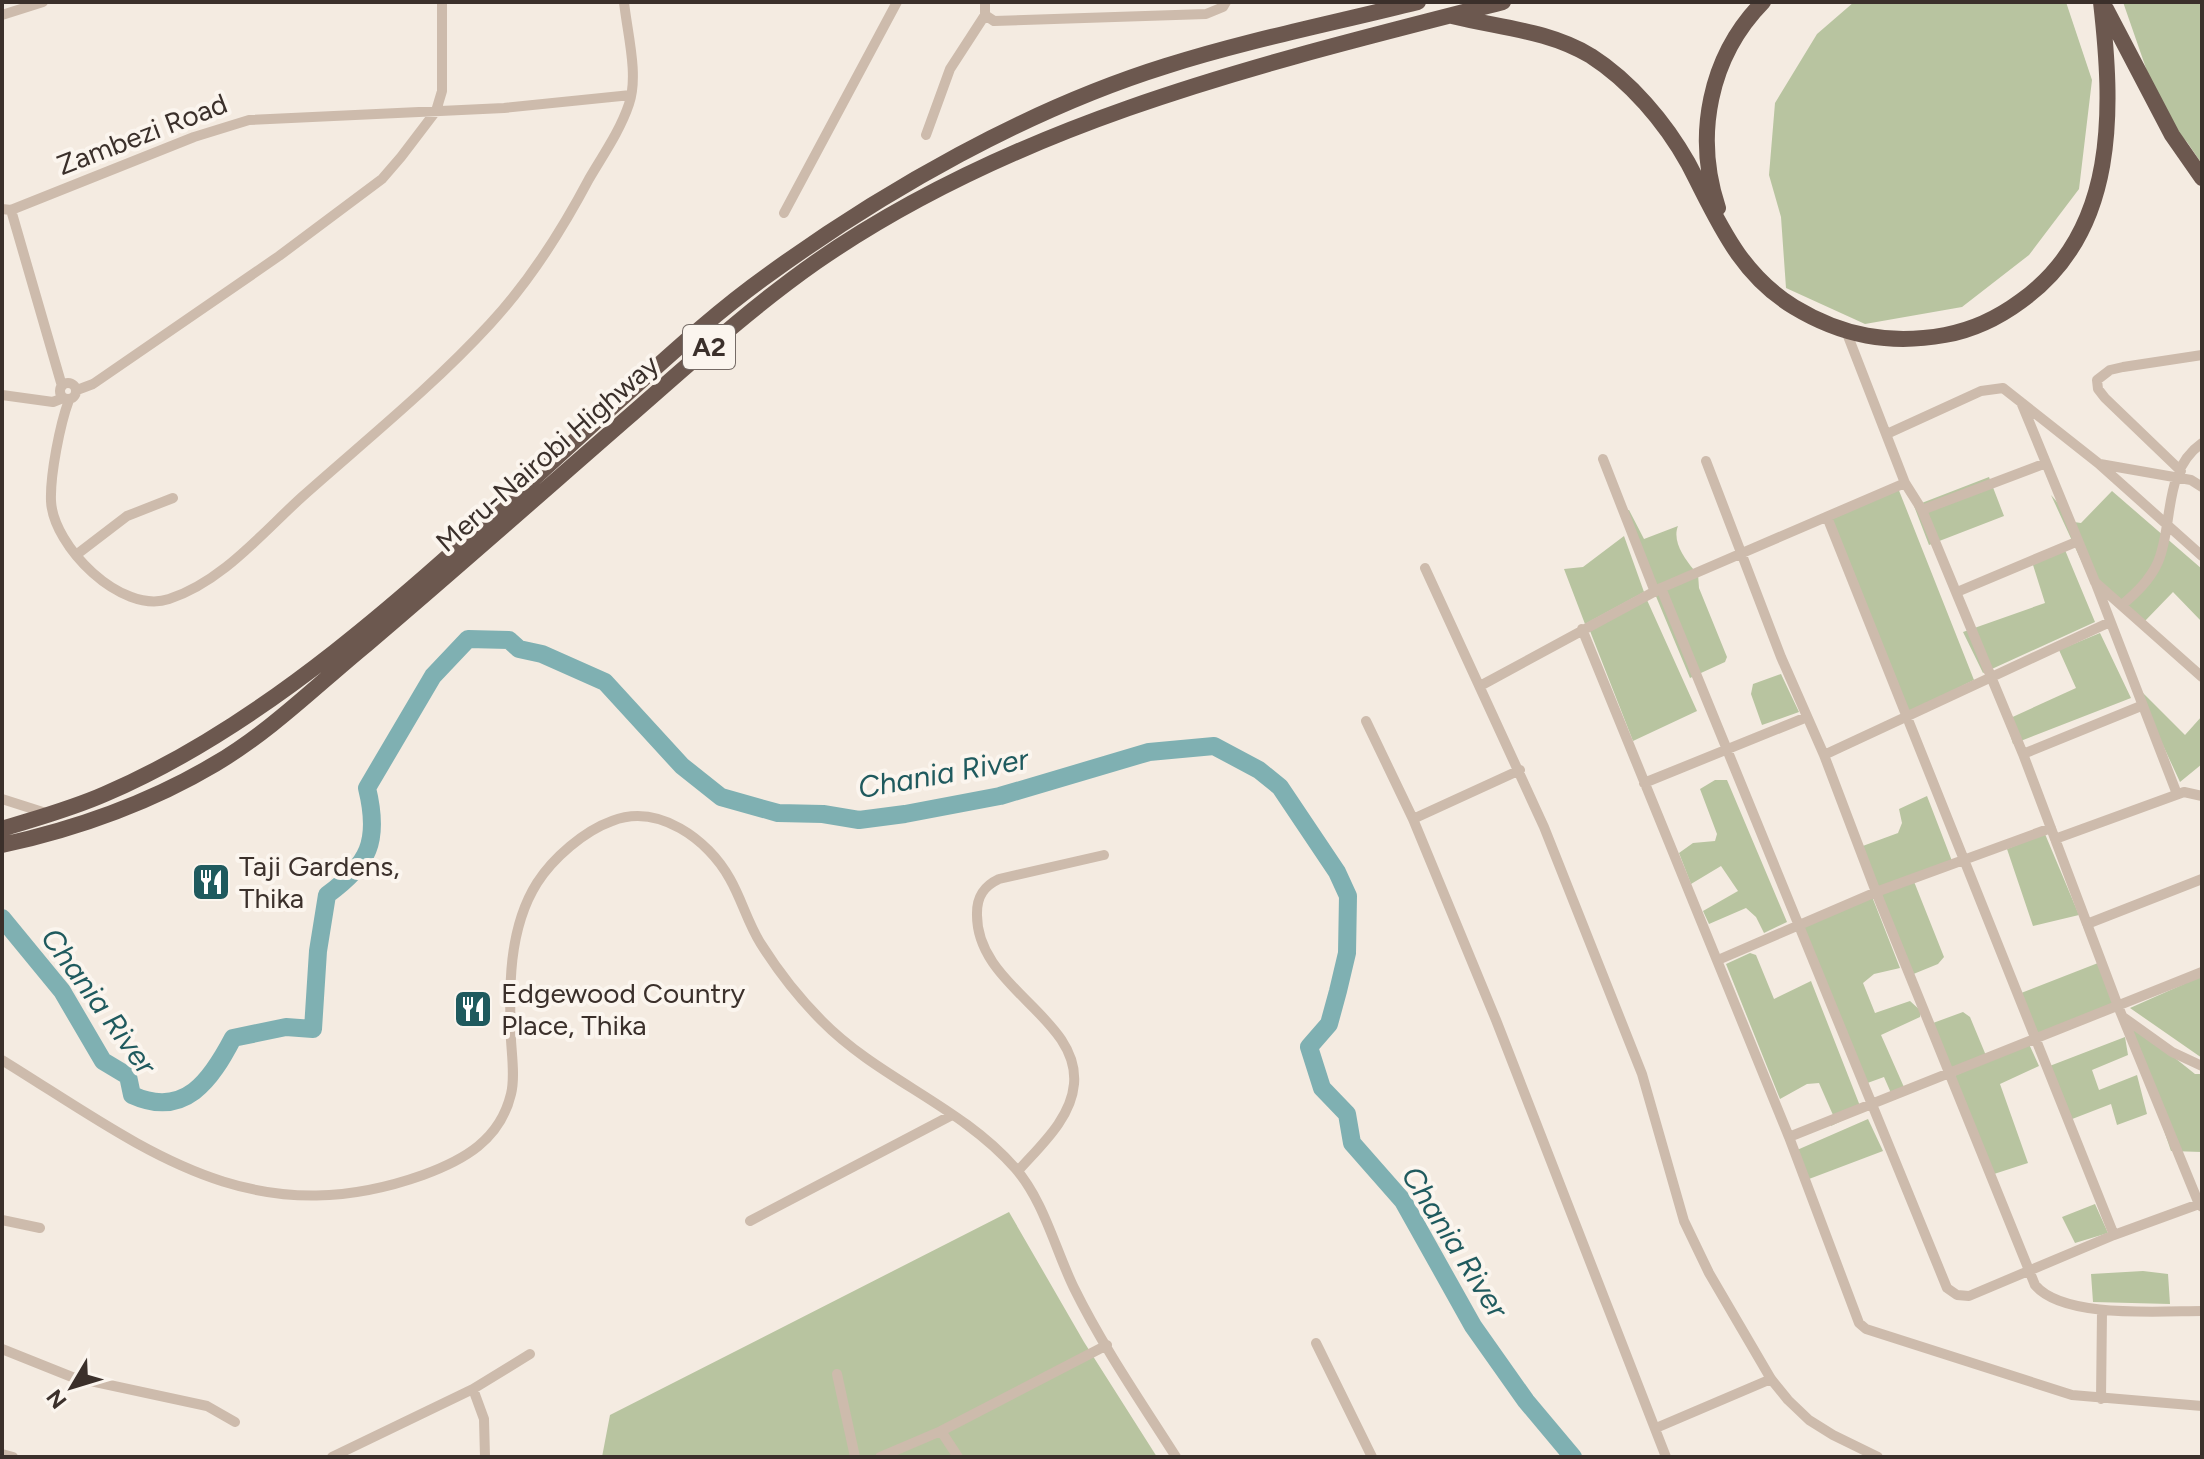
<svg xmlns="http://www.w3.org/2000/svg" width="2204" height="1459" viewBox="0 0 2204 1459" font-family="Figtree,sans-serif">
<rect width="100%" height="100%" fill="#f4ebe1"/>
<path fill="#b8c4a0" d="M1854,2H2066L2092,80L2079,189L2029,255L1962,307L1865,324L1786,288L1781,217L1769,175L1775,103L1817,34Z
M2123,2H2202V164L2187,142L2164,120Z
M1989,477L2004,516L1929,545L1914,506Z
M1896,483L1974,680L1903,715L1828,514Z
M2112,491L2202,569V622L2173,592L2144,622L2086,571L2051,495L2074,522L2081,523Z
M1620,510H1629L1644,539L1678,526C1672,541 1684,558 1694,570L1653,589Z
M1624,536L1644,592L1585,624L1564,569L1583,567Z
M2065,550L2095,622L1983,673L1963,632L2045,603L2033,565Z
M1698,574L1699,588L1727,657L1725,662L1690,678L1655,594Z
M1647,600L1697,711L1633,741L1590,631Z
M2100,633L2131,698L2013,744L2006,720L2076,688L2059,650Z
M1781,674L1799,712L1762,725L1751,694L1753,684Z
M2135,685L2185,735L2202,716V764L2180,782Z
M1715,780H1727L1787,922L1764,933L1756,917L1746,908L1709,924L1703,911L1738,891L1721,866L1691,884L1679,853L1693,843L1715,841L1717,834L1700,789Z
M1927,796L1952,861L1875,888L1860,847L1898,833L1902,823L1899,809Z
M2045,834L2079,915L2033,926L2007,849Z
M1913,879L1944,957L1938,964L1911,975L1876,893Z
M1871,894L1900,968L1874,974L1863,983L1875,1013L1910,1001L1921,1011L1920,1017L1881,1035L1907,1094L1894,1100L1884,1077L1862,1085L1795,926Z
M1750,953L1756,955L1774,999L1811,981L1862,1111L1831,1126L1833,1115L1819,1083L1807,1084L1780,1099L1726,964Z
M2098,963L2114,1003L2033,1037L2016,995Z
M2202,976V1058L2130,1008Z
M1963,1012L1970,1017L1987,1058L1952,1072L1933,1023Z
M2126,1019L2195,1074H2202V1152L2171,1151Z
M2125,1037L2128,1055L2092,1070L2099,1090L2137,1075L2147,1114L2117,1125L2111,1104L2067,1121L2047,1067Z
M2029,1044L2039,1066L2000,1084L2028,1163L1994,1174L1954,1076Z
M1868,1119L1883,1151L1809,1179L1797,1150Z
M2095,1204L2108,1233L2075,1243L2062,1217Z
M1009,1212L1084,1342L1157,1457H602L610,1415Z
M2143,1271L2168,1274L2170,1304L2093,1302L2091,1274Z"/>
<g fill="none" stroke-linecap="round" stroke-linejoin="round">
<path stroke="#7fb0b2" stroke-width="18" d="M2,918L62,991L103,1061L128,1076L132,1095C185,1119 211,1080 233,1038L286,1027L313,1029L318,951L327,895C369,864 380,841 367,788L433,676L468,639L509,640L519,649L542,654L605,682L682,766L721,797L778,813L823,814L859,820L905,814L1000,796L1149,752L1214,746L1259,770L1280,787L1337,872L1348,896L1347,953L1338,991L1329,1024L1309,1047L1322,1088L1347,1114L1352,1143L1403,1201L1473,1326L1526,1401L1573,1457"/>
<path stroke="#cdbbac" stroke-width="10" d="M985,2V15L994,21L1206,14L1223,7L1226,2
M2,15L43,2
M926,135L950,69L985,15
M2,209L11,210L62,386
M11,210L194,137L249,120L504,108L631,95
M784,213L897,2
M1846,331L1905,483L1922,510L2023,754L2118,1006L2199,1204
M60 391a8 8 0 1 1 16 0a8 8 0 1 1-16 0Z
M77,390L93,384L279,256L382,179L401,157L436,111L442,91V2
M2,395L53,402L63,398
M69,400C60,424 50,475 51,501C53,546 121,615 169,599C222,582 263,532 303,496C366,440 433,386 490,324C529,282 562,230 589,179C603,155 620,131 629,104C639,75 627,32 624,2
M2021,402L2095,582L2202,677
M1889,433L1981,391L2003,388L2098,463L2202,556
M1603,459L1655,592
M1706,461L1781,657L1824,755L1876,892L2035,1285C2063,1319 2161,1311 2202,1311
M2100,464L2191,480L2202,487
M2181,471L2105,398L2098,389L2097,380L2110,370L2123,367L2202,355
M1922,510L2046,463
M1827,517L2114,1235L2199,1204L2202,1207
M76,555L127,516L173,498
M1425,568L1544,827L1642,1074L1684,1221L1709,1273L1771,1379L1788,1400L1809,1420L1833,1435L1878,1457
M2096,584L2177,794
M1661,588L1947,1288L1957,1295L1969,1296L2114,1235
M1957,592L2076,542
M2122,605C2136,593 2150,580 2158,562C2174,525 2162,471 2202,443
M1582,629L1789,1137L1859,1323L1866,1329L2072,1395L2202,1406
M1480,686L1661,588L1905,483
M1366,721L1413,819
M2023,754L2141,706
M1824,755L2110,622
M1520,770L1413,819L1496,1020L1666,1457
M1644,783L1807,717
M2,799L49,814
M2055,839L2184,792L2202,796
M2087,924L2202,879
M1718,960L1876,892L2051,828
M2123,1017L2172,1052L2202,1066
M2,1060C143,1147 249,1237 423,1175C464,1160 500,1140 511,1094C515,1078 512,1057 511,1040C509,989 508,929 537,883C553,858 584,831 612,821C658,803 708,839 730,879C742,900 748,924 761,944C778,971 799,998 822,1021C879,1079 961,1106 1015,1168C1044,1201 1055,1249 1074,1288C1103,1347 1141,1402 1176,1457
M1789,1137L2202,972
M1018,1171C1040,1146 1071,1119 1074,1084C1080,1017 975,987 977,913C977,896 984,886 999,879L1104,855
M2,1220L40,1228
M750,1221L952,1115
M1316,1343L1372,1457
M2,1349L72,1377L207,1406L235,1422
M837,1374L855,1457
M473,1389L484,1419L485,1457
M2101,1399L2102,1312
M1656,1428L1771,1379
M941,1431L958,1457
M2,1454L13,1457
M332,1457L473,1389L530,1354
M880,1457L941,1431L1107,1345"/>
<path stroke="#6c584f" stroke-width="16" d="M2106,9L2172,135L2202,178
M1452,16C1500,28 1548,30 1591,56C1630,81 1665,122 1688,163C1717,218 1737,272 1794,307C1842,336 1890,345 1945,335C1973,330 1998,318 2021,301C2119,231 2113,108 2101,2
M1718,208C1694,136 1709,57 1763,2
M2,829C37,818 71,809 105,794C290,715 454,550 602,416C656,368 709,317 768,275C885,190 1028,109 1166,66C1248,40 1334,23 1418,2
M2,845C75,829 151,802 215,764C270,732 318,684 367,644C454,570 540,494 626,419C688,365 749,309 816,262C1021,120 1265,63 1503,2"/>
</g>
<defs>
<symbol id="restaurant-square" viewBox="-11 -11 22 22"><rect x="-9" y="-9" width="18" height="18" rx="4" fill="#1f5a5e" stroke="#fbf5ee"/><path d="M-5-6h1v4h1v-4h1v4h1v-4h1v5L-1.5 .5V6h-2V.5L-5-1ZM5-6V6H3V1.5H1.5Q1.5-4 5-6Z" fill="#fff"/></symbol>
</defs>
<g fill-rule="evenodd">
<use href="#restaurant-square" x="189" y="860" width="44" height="44"/>
<use href="#restaurant-square" x="451" y="987" width="44" height="44"/>
</g>
<g text-anchor="middle" dominant-baseline="central" stroke-width="8" stroke-linejoin="round" paint-order="stroke">
<rect fill="#fbf5ee" stroke="#756b66" stroke-width="2" x="683" y="325" width="52" height="44" rx="6"/>
<g font-size="26" font-weight="bold" fill="#3b302b">
<text x="709" y="347">A2</text>
</g>
<g font-size="28" fill="#3b302b" stroke="#fbf5ee">
<text transform="translate(142 134) rotate(-21)">Zambezi Road</text>
<text transform="translate(547 453) rotate(-41)">Meru-Nairobi Highway</text>
</g>
<g font-size="28" fill="#3b302b" stroke="#fbf5ee" text-anchor="start">
<text x="239" y="866">Taji Gardens,<tspan x="239" dy="32">Thika</tspan></text>
<text x="501" y="993">Edgewood Country<tspan x="501" dy="32">Place, Thika</tspan></text>
</g>
<g font-size="30" font-style="italic" fill="#1f5a5e" stroke="#fbf5ee">
<text transform="translate(943 773) rotate(-10)">Chania River</text>
<text transform="translate(99 1001) rotate(54)">Chania River</text>
<text transform="translate(1455 1242) rotate(58)">Chania River</text>
</g>
</g>
<rect width="2204" height="1459" fill="none" stroke="#3b302b" stroke-width="8"/>
<g transform="translate(72 1387) rotate(232)" stroke="#fbf5ee" stroke-width="6" paint-order="stroke">
<path d="M0-6L14 30L0 20L-14 30Z" fill="#3b302b"/>
<text y="-12" font-size="22" font-weight="bold" text-anchor="middle" fill="#3b302b">N</text>
</g>
</svg>
